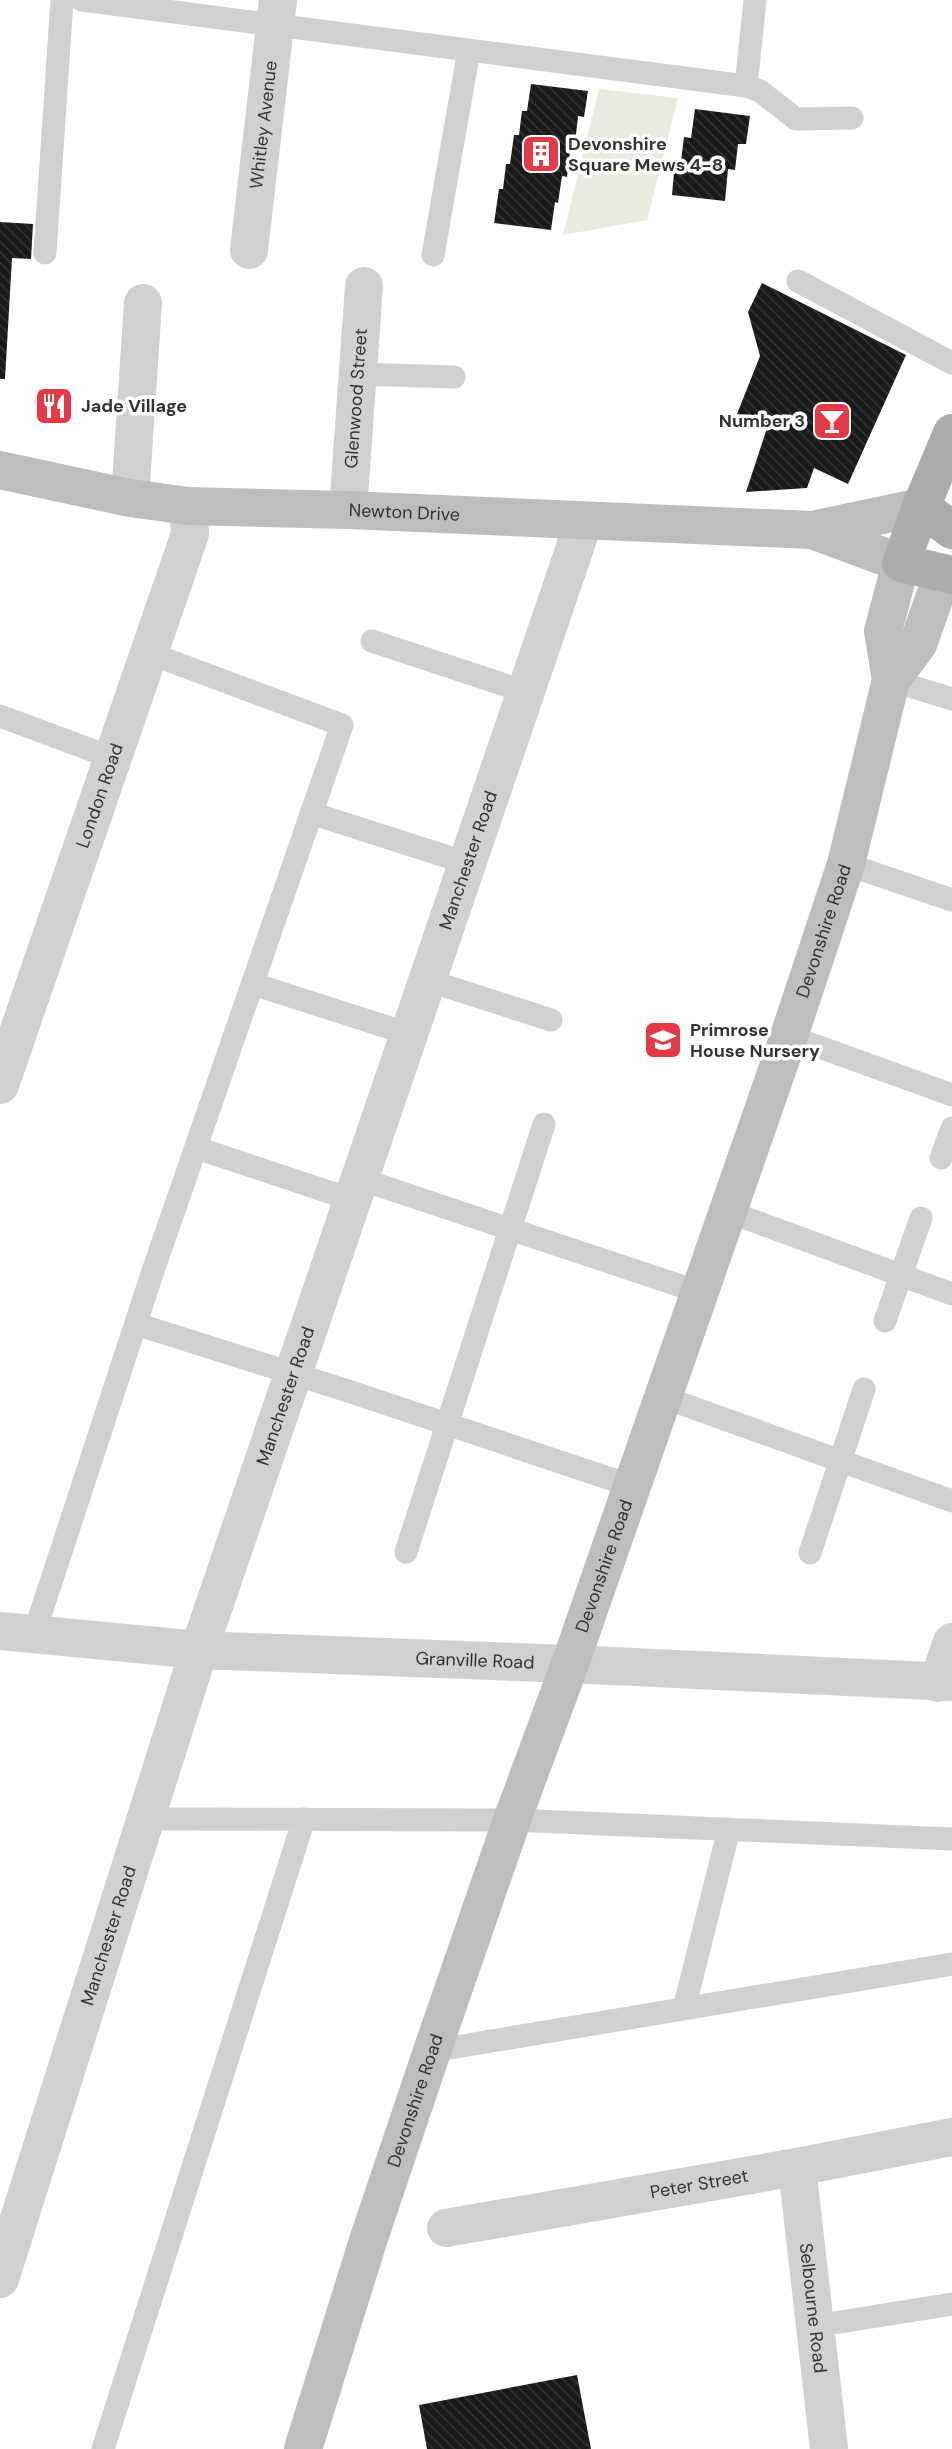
<svg xmlns="http://www.w3.org/2000/svg" width="952" height="2449" viewBox="0 0 952 2449" font-family="'DM Sans',sans-serif">
<defs>
<pattern id="building-back-hatch" width="6" height="6" patternUnits="userSpaceOnUse" patternTransform="scale(1.75)"><rect width="6" height="6" fill="#1a1a1a"/><path d="M-1 5l2 2M0 0l6 6M5-1l2 2" fill="none" stroke="#333"/></pattern>
</defs>
<rect width="100%" height="100%" fill="#fff"/>
<path fill="#e6ecdf" d="M599,89L678,98L647,220L563,235Z"/>
<path fill="url(#building-back-hatch)" d="M531,84L588,91L584,117L578,116L575,144L571,143L567,177L562,176L558,203L555,202L551,230L494,223L499,189H503L506,164H510L514,135H519L522,111H527Z
M695,109L750,116L746,144H738L735,170L728,169L725,201L672,195L675,161H681L684,137L691,138Z
M0,222L33,224L31,259L12,258L5,379H0Z
M762,283L906,355L848,484L814,468L807,488L746,492L768,425L737,414L760,356L748,312Z
M577,2375L591,2449H427L419,2405Z"/>
<g fill="none" stroke-linecap="round" stroke-linejoin="round">
<path stroke="#d0d0d0" stroke-width="23" d="M82,0L746,86L755,0
M746,86L760,91L796,119L852,118
M45,253L62,0
M433,255L469,50
M798,281L952,363
M357,374L454,377
M372,641L526,692
M891,680L952,699
M0,716L113,758
M311,813L467,863
M846,864L952,900
M427,980L551,1020
M253,984L409,1034
M789,1036L952,1095
M197,1148L353,1200
M941,1158L952,1128
M360,1179L699,1292
M727,1211L952,1294
M885,1321L921,1218
M136,1324L348,1391L632,1486
M663,1397L952,1501
M406,1552L544,1124
M810,1553L864,1389
M34,1634L153,1271L342,725L149,653
M146,1819L512,1820L952,1839
M684,2009L729,1829
M432,2051L952,1964
M815,2326L952,2304
M103,2449L304,1819"/>
<g stroke="#d0d0d0" stroke-width="38">
<path id="s1" d="M249,250L278,0"/>
<path d="M130,498L143,303"/>
<path id="s2" d="M348,510L364,286"/>
<path id="s3" d="M0,1085L190,534L188,506"/>
<path id="s4" d="M0,1631L199,1650L570,1664L952,1682"/>
<path d="M938,1683L952,1642"/>
<path id="s5" d="M797,2167L829,2449"/>
<path id="s6" d="M446,2228L797,2167L952,2137"/>
<path id="s7" d="M0,2279L199,1650L584,521"/>
</g>
<g stroke="#bdbdbd" stroke-width="38">
<path id="s8" d="M0,470L130,498L188,506L348,510L812,530L921,507"/>
<path d="M812,530L901,563L883,631L891,680"/>
<path id="s9" d="M303,2449L368,2241L432,2051L512,1820L570,1664L789,1036L846,864L891,680L918,644L943,574"/>
</g>
<path stroke="#ababab" stroke-width="38" d="M952,433L921,507L901,563L952,575
M921,507L952,530"/>
</g>
<defs>
<symbol id="building-square" viewBox="-11 -11 22 22"><rect x="-9" y="-9" width="18" height="18" rx="4" fill="#e63946" stroke="#fff"/><path d="M-4-6H4V6H1V3H-1V6H-4ZM-2.5-4.3h1.7v1.8h-1.7ZM.8-4.3h1.7v1.8H.8ZM-2.5-1h1.7V.8h-1.7ZM.8-1h1.7V.8H.8Z" fill="#fff"/></symbol>
<symbol id="restaurant-square" viewBox="-11 -11 22 22"><rect x="-9" y="-9" width="18" height="18" rx="4" fill="#e63946" stroke="#fff"/><path d="M-5-6h1v4h1v-4h1v4h1v-4h1v5L-1.5 .5V6h-2V.5L-5-1ZM5-6V6H3V1.5H1.5Q1.5-4 5-6Z" fill="#fff"/></symbol>
<symbol id="bar-square" viewBox="-11 -11 22 22"><rect x="-9" y="-9" width="18" height="18" rx="4" fill="#e63946" stroke="#fff"/><path d="M-6-5H6L.8 .8V4.5H3.5V6h-7V4.5H-.8V.8Z" fill="#fff"/></symbol>
<symbol id="school-square" viewBox="-11 -11 22 22"><rect x="-9" y="-9" width="18" height="18" rx="4" fill="#e63946" stroke="#fff"/><path d="M0-5L7-2L0 1L-7-2ZM-4 1L0 2.5L4 1V4Q0 6-4 4Z" fill="#fff"/></symbol>
</defs>
<g fill-rule="evenodd">
<use href="#building-square" x="519" y="132" width="44" height="44"/>
<use href="#restaurant-square" x="32" y="384" width="44" height="44"/>
<use href="#bar-square" x="810" y="399" width="44" height="44"/>
<use href="#school-square" x="641" y="1018" width="44" height="44"/>
</g>
<g text-anchor="middle" dominant-baseline="central" stroke-width="7" stroke-linejoin="round" paint-order="stroke">
<g font-size="18" fill="#333" stroke="#fff">
<text stroke="none"><textPath href="#s1" startOffset="126">Whitley Avenue</textPath></text>
<text stroke="none"><textPath href="#s2" startOffset="112">Glenwood Street</textPath></text>
<text stroke="none"><textPath href="#s8" startOffset="408">Newton Drive</textPath></text>
<text stroke="none"><textPath href="#s3" startOffset="306">London Road</textPath></text>
<text stroke="none"><textPath href="#s7" startOffset="1494">Manchester Road</textPath></text>
<text stroke="none"><textPath href="#s9" startOffset="1605">Devonshire Road</textPath></text>
<text stroke="none"><textPath href="#s7" startOffset="928">Manchester Road</textPath></text>
<text stroke="none"><textPath href="#s9" startOffset="933">Devonshire Road</textPath></text>
<text stroke="none"><textPath href="#s4" startOffset="476">Granville Road</textPath></text>
<text stroke="none"><textPath href="#s7" startOffset="360">Manchester Road</textPath></text>
<text stroke="none"><textPath href="#s9" startOffset="366">Devonshire Road</textPath></text>
<text stroke="none"><textPath href="#s6" startOffset="257">Peter Street</textPath></text>
<text stroke="none"><textPath href="#s5" startOffset="142">Selbourne Road</textPath></text>
</g>
<g font-size="18" font-weight="bold" fill="#333" stroke="#fff" text-anchor="start">
<text x="568" y="144">Devonshire<tspan x="568" dy="21">Square Mews 4-8</tspan></text>
<text x="81" y="406">Jade Village</text>
<text x="805" y="421" text-anchor="end">Number 3</text>
<text x="690" y="1030">Primrose<tspan x="690" dy="21">House Nursery</tspan></text>
</g>
</g>
</svg>
